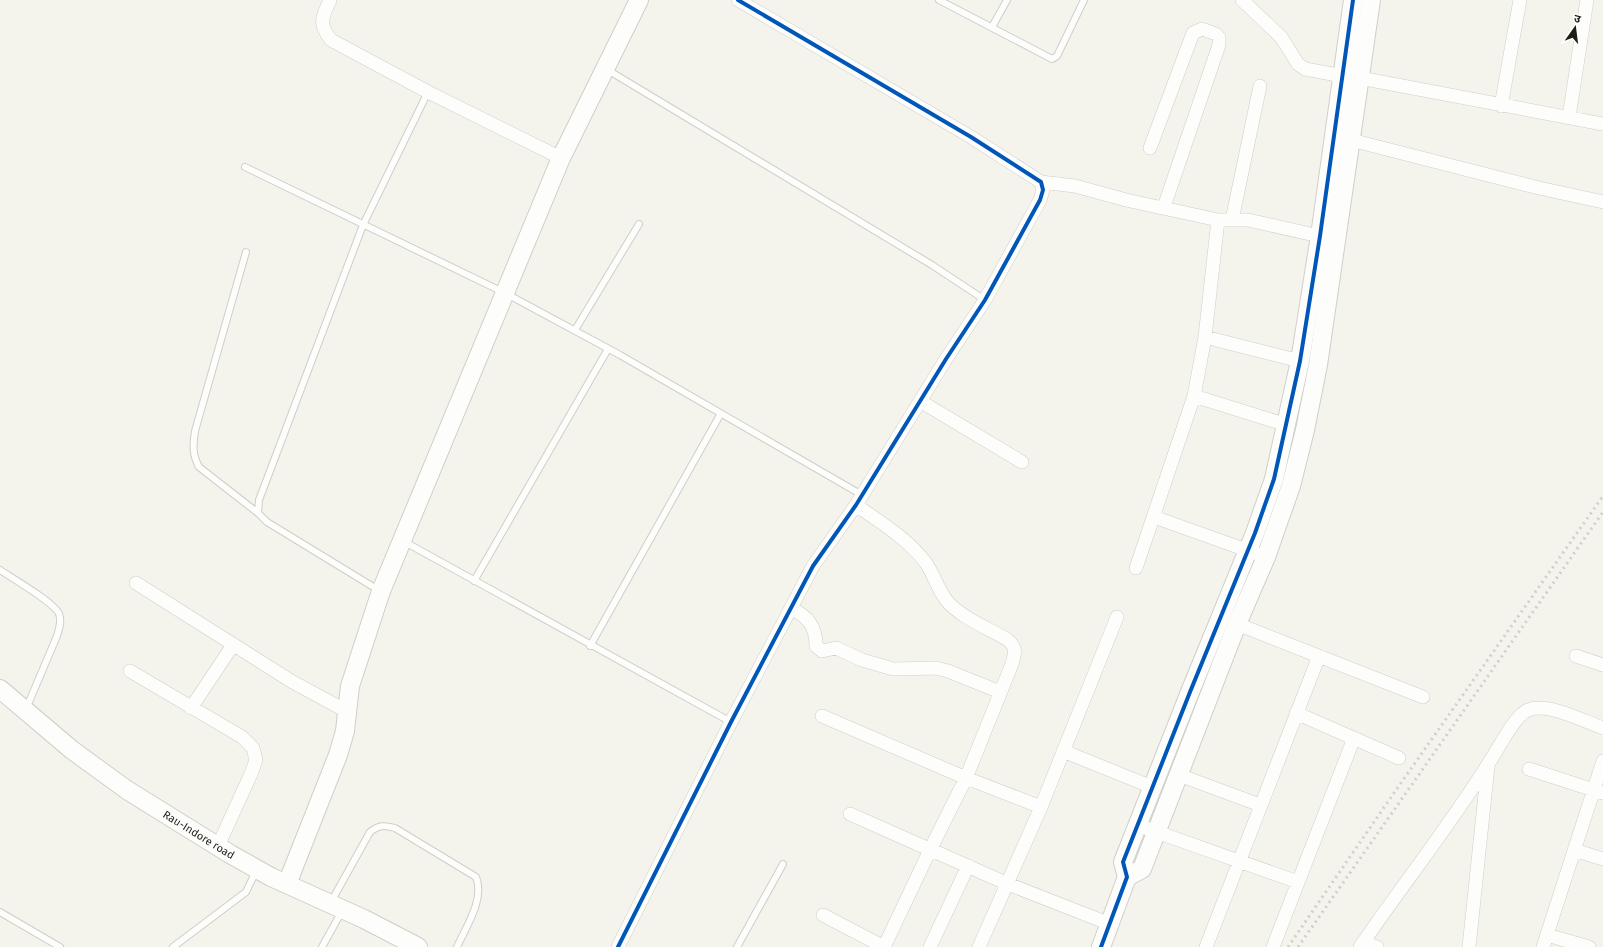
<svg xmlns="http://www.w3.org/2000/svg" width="1603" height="947" font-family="'Fira Sans','Noto Sans Devanagari',sans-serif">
	<rect width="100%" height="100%" fill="#f4f4ec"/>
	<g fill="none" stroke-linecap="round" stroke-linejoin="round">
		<defs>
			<path id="lane" d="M939,0L1052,59L1057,56L1084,0
				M992,27L1007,0
				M606,69L932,265L985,300
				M245,167L505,293L620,355L862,495
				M246,252L195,431C193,445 192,454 199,467L258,513
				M575,330L639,224
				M403,541L731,722
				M0,570C12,578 55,603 59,614C62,621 59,629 57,636L26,709
				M474,581L608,349
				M380,591L267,522L258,513L259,500L363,225L428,92
				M590,646L720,415
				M331,902L370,832C379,825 384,825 395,828L476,877C485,899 466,927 457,947
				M0,912L60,947
				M173,947L246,892L256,871
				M322,947L342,911
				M737,947L783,864"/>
			<path id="street" d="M330,0C322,18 318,23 331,40L428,92L561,158
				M1242,0L1281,37L1298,64L1305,69L1343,76
				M1360,78L1603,124
				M1501,106L1520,0
				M1569,117L1587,0
				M1351,140L1539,188L1603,202
				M1150,148L1193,33L1202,29L1216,34L1219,38V45L1164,207
				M1041,182L1075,186L1126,200L1218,220H1248L1328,238
				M1232,220L1260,86
				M1205,337L1300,361
				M1194,396L1287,425
				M920,401L1022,462
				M856,505C881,523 907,538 926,563C934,575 938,590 947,601C960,617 990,629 1008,640C1017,648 1015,653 1012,664L966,778L930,850L884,947
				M1154,517L1266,557
				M1136,568L1194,396L1205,337L1218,220
				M136,583L291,681L348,712
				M791,608C808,617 816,626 816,646L822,651L836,648L862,660L893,669L936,668L948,671L1000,692
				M1237,624L1423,697
				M1576,656L1603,665
				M130,671L242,737L253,748L256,760L251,774L218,846
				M191,708L233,645
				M1296,713L1399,758
				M822,716L966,778L1041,807
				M1063,751L1152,787
				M1529,769L1603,793
				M1179,775L1260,805
				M850,814L1008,884L1110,924
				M1137,825L1298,882
				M1574,850L1603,859
				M823,915L884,947
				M1547,935L1589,947
				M1363,942L1377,947
				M618,947L731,722L813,566L856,505L946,359L985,300L1040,200L1043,190L1041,182L971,137L738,0
				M930,947L968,866
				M979,947L1041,807L1117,617
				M1206,947L1319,656
				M1273,947L1354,738
				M1360,947C1403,884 1452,823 1492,758C1500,746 1515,715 1528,710C1548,702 1583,721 1603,728
				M1469,947L1488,766
				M1543,947L1603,761"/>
			<g id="secondary">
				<path id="s1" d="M0,689L72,750L127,790L230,854L271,877L364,919L418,947"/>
				<path d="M1127,877L1142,869L1237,624L1266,557L1291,486L1305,430L1318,365L1371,0"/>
				<path d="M287,884L338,755L345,731L350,686L381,591L561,158L639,0"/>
				<path d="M1101,947L1127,877L1123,862L1190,692L1255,533L1274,479L1300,361L1320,236L1353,0"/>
			</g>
		</defs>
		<use href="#lane" stroke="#cfcfc8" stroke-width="8"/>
		<use href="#street" stroke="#cfcfc8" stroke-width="14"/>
		<use href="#secondary" stroke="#cfcfc8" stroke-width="20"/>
		<use href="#lane" stroke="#fdfdfc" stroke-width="6"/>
		<use href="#street" stroke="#fdfdfc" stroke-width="13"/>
		<use href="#secondary" stroke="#fdfdfc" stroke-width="18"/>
		<path stroke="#cfcfcc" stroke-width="3" stroke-dasharray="2 4" stroke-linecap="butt" d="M1288,947L1396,790L1603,496
			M1298,947L1603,512"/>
		<defs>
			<path id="cycleway" d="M618,947L731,722L813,566L856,505L946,359L985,300L1040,200L1043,190L1041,182L971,137L738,0
				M1101,947L1127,877L1123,862L1190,692L1255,533L1274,479L1300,361L1320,236L1353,0"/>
		</defs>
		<use href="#cycleway" stroke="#fff" stroke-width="6"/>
		<use href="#cycleway" stroke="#0057b8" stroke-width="4"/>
	</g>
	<g text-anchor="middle" stroke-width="3" stroke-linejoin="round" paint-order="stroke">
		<g font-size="11" fill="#1e1e18" stroke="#fff">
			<text dy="4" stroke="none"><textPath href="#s1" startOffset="247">Rau-Indore road</textPath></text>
		</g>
	</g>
	<g transform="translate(1575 28) rotate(14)" stroke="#ffffff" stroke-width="3" paint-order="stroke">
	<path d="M0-3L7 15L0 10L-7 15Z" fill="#1e1e18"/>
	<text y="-6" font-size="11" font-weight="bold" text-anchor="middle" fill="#1e1e18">उ</text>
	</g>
</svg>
